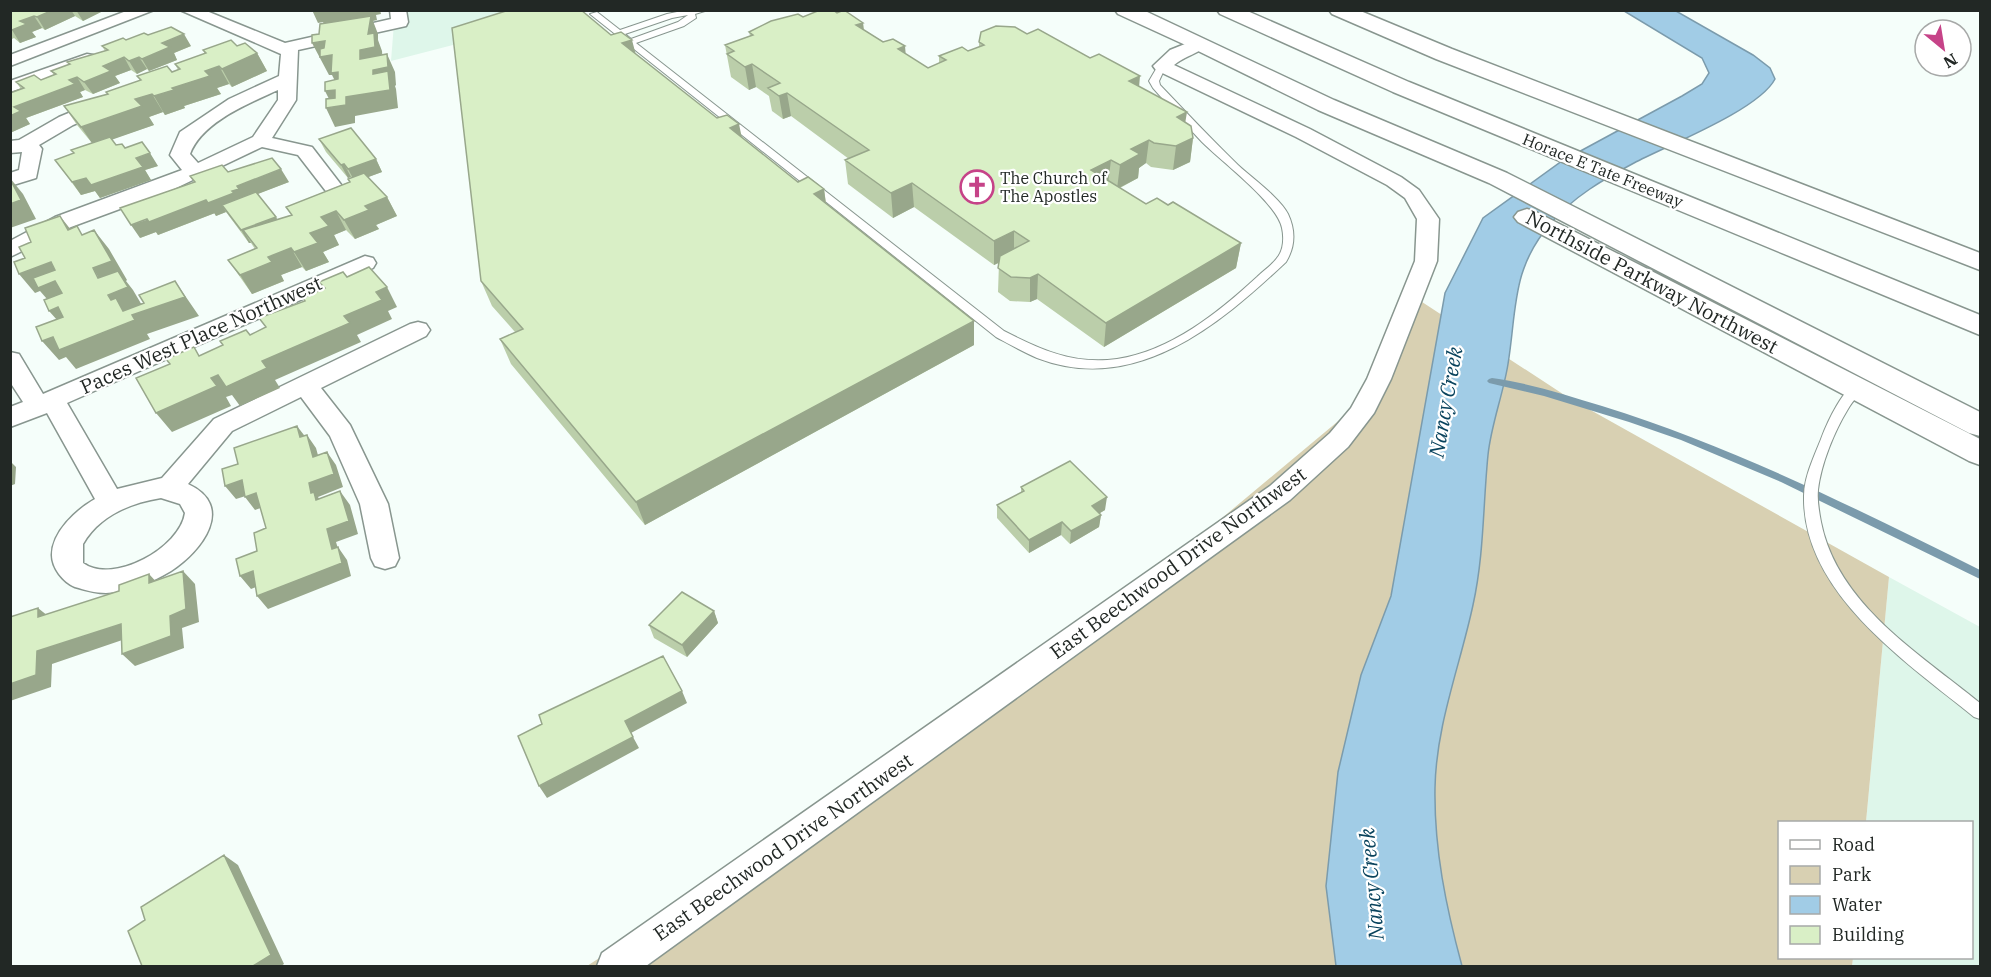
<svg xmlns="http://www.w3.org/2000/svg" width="1991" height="977" font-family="'IBM Plex Serif',serif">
	<rect width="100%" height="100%" fill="#f5fefa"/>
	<path fill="#def6ea" d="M395,11H585L391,61Z
		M1889,577L1980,627V966H1852L1853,958H1972V822H1866Z"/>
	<path fill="#d8d0b2" d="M1419,300L1569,398L1889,577L1866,822H1780V958H1853L1852,966H587L905,759L1222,518L1367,397Z"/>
	<path fill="#a1cce6" stroke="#7b9bac" stroke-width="1.5" d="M1624,11H1676L1753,55L1770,68L1775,79C1759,110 1668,145 1634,163C1604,179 1573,197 1551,223C1511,269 1517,309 1508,364C1503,395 1491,425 1488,455C1483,505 1484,556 1473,605C1460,666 1436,725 1435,788C1434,849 1446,907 1462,966H1336L1326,886L1338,772L1361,675L1391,596L1445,293L1483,218L1562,161L1682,96L1702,84L1709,73L1702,58Z"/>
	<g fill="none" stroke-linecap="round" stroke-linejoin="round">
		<path fill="#7b9bac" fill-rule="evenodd" d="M1492,378C1529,383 1566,395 1602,406C1734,447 1857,509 1980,570V579L1781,482L1681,440L1629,422L1544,396L1489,383L1487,381L1489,379Z"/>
		<defs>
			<path id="service" d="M687,10H708L695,14L696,18L684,26L636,43L1004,331C1041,350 1074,365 1117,359C1171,351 1219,312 1257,277C1263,271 1272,265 1277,258C1284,250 1284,237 1282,228C1277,203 1222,162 1202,142C1185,124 1169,106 1153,88L1149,81L1159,64L1166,66L1159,81L1160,85C1186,112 1211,139 1238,165C1252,178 1280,198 1288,214C1296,231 1295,247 1286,262C1219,325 1135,396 1037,358C1023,352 1009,344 996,337L590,14L597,12L620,30L667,14ZM688,15L678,22L631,39L625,34L672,18Z
				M1861,380L1867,384C1861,393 1853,400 1848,409C1834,432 1821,464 1818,490C1817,501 1819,511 1821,522C1837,604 1920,654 1980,703V719L1974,717C1908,663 1802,593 1804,496C1804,477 1814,457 1821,439C1827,423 1844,385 1861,380Z"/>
			<path id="minor" d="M129,10H154L10,66V55Z
				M180,10H204L285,43L391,19L390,10H406L408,22L406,26L298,50L296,100L272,138L312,147L349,195L346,199H332L298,155L262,147L174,189L71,227L10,257V241L55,217L182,170L170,155L180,132L229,99L279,76L281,54ZM278,90V100L253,137L198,163L190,154C202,122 248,104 278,90Z
				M1200,38L1209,43C1201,53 1184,56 1174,65L1310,129L1401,177L1419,190L1439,219L1437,261L1391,379L1374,413L1348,447L1290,500L646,966H597L602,953L1270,486L1330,433L1351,408L1367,379L1415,261L1417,219L1405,198L1387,185L1296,137L1156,70L1153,66L1170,50Z
				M87,54L93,55L96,59L93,63L10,92V81Z
				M105,98L114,104L112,108L73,125L39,145L42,149L36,178L10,186V173L19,170L22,152L10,153V141L19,140L59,117Z
				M365,256L373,258L376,263L373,268L67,403L117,489L162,478L214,419L410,324L418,322L426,324L430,330L426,336L321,388L350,425L388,504L399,558L395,566L385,569L375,566L371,558L360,504L330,436L301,397L232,431L188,484C236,506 202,551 171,571C153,582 128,592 106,593C95,593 85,590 75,587C63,582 52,568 52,555C52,532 76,510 95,499L47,413L10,427V407L23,402L10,382V352L19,354L43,394ZM161,498L180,504L185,513C180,548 113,585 83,563V544C99,516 130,503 161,498Z"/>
			<path id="primary" d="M1115,10H1143L1334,100L1507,173L1980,412V436L1969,433L1489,183L1318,110L1192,48L1118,14Z
				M1527,209L1536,212L1980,439V465L1969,461L1518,222L1514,217L1518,212Z"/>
			<path id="motorway" d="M1217,10H1245L1409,82L1980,315V335L1393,92L1220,14Z
				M1329,10H1358L1452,49L1980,253V270L1436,59L1332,14Z"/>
		</defs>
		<use href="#service" stroke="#88968f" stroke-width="2"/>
		<use href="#minor" stroke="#88968f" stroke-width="3"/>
		<use href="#primary" stroke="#88968f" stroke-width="3"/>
		<use href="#motorway" stroke="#88968f" stroke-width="3"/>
		<use href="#service" fill="#fff" fill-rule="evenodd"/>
		<use href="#minor" fill="#fff" fill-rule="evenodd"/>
		<use href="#primary" fill="#fff" fill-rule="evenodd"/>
		<use href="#motorway" fill="#fff" fill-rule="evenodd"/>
	</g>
	<path fill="#bbceaa" d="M10,10H105L83,21L75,16L45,30L42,28L32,32L36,37L20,43L14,38L10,40Z
		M803,17L863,23L864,30L928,68L939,63V56L968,51L979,47V42L1027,34L1139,87L1185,123L1193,138L1190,162L1173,170L1151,167L1146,163L1139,168L1138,178L1120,188L1146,204L1168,205L1241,243L1236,268L1104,347L1037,299L1030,302L1010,301L998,292L999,263L994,265L914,207L893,218L848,184L845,160L849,159L791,116L783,119L772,111L769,96L756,87L749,90L731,77L725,45L750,36L749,32Z
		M148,35L191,46L174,53L177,60L149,71L147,69L137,74L131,70L115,76L120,83L93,94L85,90L80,92L83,97L26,118L30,124L10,133L21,89L16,82L41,80L54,75L51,71L69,65L67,62L105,51L102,46Z
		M237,46L257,53L267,71L232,87L229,84L217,88L221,94L184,106L185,108L165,115L163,112L149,117L154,125L112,139L116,145L125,148L158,166L145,170L151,180L100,198L95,191L81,195L55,160L74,153L92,143L77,125L64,106L108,95L140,80L137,76L172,72L178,70L175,64L205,54L203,50Z
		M635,54L798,182L824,189L826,203L974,345L645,525L511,364L500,339L515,332L492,306L481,281Z
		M319,139L376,159L382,172L368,177L387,197L397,216L376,225L379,229L355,239L346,230L334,235L339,245L323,252L329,262L306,271L302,267L281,275L284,281L252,294L228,260L255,249L251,243H249L226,212L216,216L215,213L158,235L156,232L140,238L194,182L190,176L228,172L289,182L257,194L277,220L291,215L286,207L349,182L348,179L351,178V177L348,178L326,152Z
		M1021,487L1105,510L1100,513L1101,515L1099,527L1070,544L1061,535L1029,553L997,518V505L1021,493Z
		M714,611L718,623L687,657L654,638L649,625Z"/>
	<path fill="#98a78b" d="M53,10H71L75,16L45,30L37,17Z
		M76,10H105L83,21Z
		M312,10H380L381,14L376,15L377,20L373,21L378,34V40L382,51L383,65L368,68L327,30L323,22L318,23Z
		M34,16L42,28L32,32L36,37L20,43L12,30L20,21Z
		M863,23L865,45L856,25Z
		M184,34L191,46L174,53L177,60L149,71L142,59L162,43Z
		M632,40L638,63L622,43Z
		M325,41L332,55L339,73L340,91L332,75H329L312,43Z
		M905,46L907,69L898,49Z
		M257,53L267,71L232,87L222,69Z
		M387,54L395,72L396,85L395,86L396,89L398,108L355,116V123L335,127L326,108L333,107L325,91L335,90L346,97L373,74V70Z
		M124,57L131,70L115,76L120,83L93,94L84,82L103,66Z
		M139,57L147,69L137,74L129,61Z
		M752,64L756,87L749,90L745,67Z
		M219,66L229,84L217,88L221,94L184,106L185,108L165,115L154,96L205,71Z
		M1140,76L1138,99L1129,81Z
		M77,77L85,90L80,92L83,97L26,118L30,124L10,133V116L14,107Z
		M787,93L791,116L783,119L779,96Z
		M152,94L163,112L149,117L154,125L94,146L81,127L135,99Z
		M1187,112L1183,136L1177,117Z
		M739,124L744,148L730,128Z
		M1193,138L1190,162L1173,170L1176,146Z
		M1149,140L1146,163L1139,168L1138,178L1117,189L1120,165L1131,149Z
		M150,153L158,166L145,170L151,180L100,198L95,191L81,195L72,182Z
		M376,159L382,172L355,182L348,169Z
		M1111,160L1108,184L1091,170Z
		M344,164L351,177L348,178L341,165Z
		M281,169L289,182L245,199L240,204L232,191L237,186Z
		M10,178L23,194L36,219L10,228Z
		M912,183L914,207L893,218L891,193Z
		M824,189L827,213L814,194Z
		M234,193L242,207L222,205L226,212L216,216L208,203Z
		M387,197L397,216L376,225L379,229L355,239L344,220L365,206Z
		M206,200L215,213L158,235L156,232L140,238L131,225Z
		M336,211L346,230L334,235L339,245L323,252L329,262L306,271L294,252L310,233L321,217Z
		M60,216L75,235L68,230Z
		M276,217L283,230H243L251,243H249L241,230Z
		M94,230L109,249L127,280L126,281L133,290L143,307L132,315L175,281L199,316L147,334L150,339L76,369L66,357L59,360L42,341L111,300L93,268Z
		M1014,231V255L994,265V241Z
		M1241,243L1236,268L1104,347L1106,323Z
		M291,248L302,267L281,275L284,281L252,294L240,275L268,257Z
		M51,262L71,301L54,307L40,291L35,293L19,274Z
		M1038,274L1037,299L1030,302V278Z
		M387,287L397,307L388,311L392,319L357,335L361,342L275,380L280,388L240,406L232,395L226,397L231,406L172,432L156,413L211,378L218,375L262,361L344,316L376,292Z
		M58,307L74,327L66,330L49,311Z
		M974,321V345L645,525L636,502Z
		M297,426L307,439L300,437Z
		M307,435L316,448L322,470L313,457Z
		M327,452L336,465L343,487L318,497L323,505L325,513L311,493L309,483Z
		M10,461L16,467L15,484L10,486Z
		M242,480L252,494L236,499L225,486Z
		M340,491L350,505L358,534L336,542L342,562L332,549L327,529Z
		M256,493L266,506L255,510L245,497Z
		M1107,497L1105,510L1090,519L1092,506Z
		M1101,515L1099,527L1070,544L1071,531Z
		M1062,522L1061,535L1029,553V540Z
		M338,547L347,560L351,576L268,609L257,596Z
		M183,571L195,584L199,622L182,628L184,648L135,666L122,654L170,616Z
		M253,571L263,584L251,589L240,576Z
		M149,574L161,587L149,583Z
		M38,608L53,620L38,617Z
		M714,611L718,623L687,657L682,645Z
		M121,624L134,636L52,664L51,687L10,701V684L37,651Z
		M682,691L687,703L631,733L625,721Z
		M633,737L639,748L547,798L539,786Z
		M224,855L238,865L284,964L281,966H253Z"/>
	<path fill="#d9efc6" stroke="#98a78b" stroke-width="1.5" d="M10,10H53L37,17L34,16L20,21L27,24L12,30L10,29Z
		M509,10H581L611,35L621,32L632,40L622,43L717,118L727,115L739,124L730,128L798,182L808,177L824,189L814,194L974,321L636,502L500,339L523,329L481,281L452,28Z
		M820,10H833L837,13L844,10L863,23L856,25L883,42L893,39L905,46L898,49L928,68L946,60L939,56L962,47L968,51L984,45L979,42L981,32L996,26L1015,27L1027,34L1038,29L1090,58L1099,54L1140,76L1129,81L1187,112L1177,117L1191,126L1193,138L1176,146L1154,143L1149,140L1131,149L1140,154L1120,165L1111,160L1091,170L1146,204L1157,198L1168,205L1173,202L1241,243L1106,323L1038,274L1030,278L1011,277L998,268L1000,256L1029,241L1014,231L994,241L912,183L891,193L845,160L869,150L787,93L779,96L768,88L780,83L752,64L745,67L727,54L734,51L725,45L753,35L749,32L771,21L798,14L803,17Z
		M371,16L368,34L374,33L375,47L360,50V59L387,54L388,67L373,70V74L388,71L390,90L346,97V105L326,108V99L335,98V90L325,91V82L338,79V72L331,73L332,55L320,57V49L324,48L325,41L312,43V35L319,34L320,24Z
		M171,27L184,34L162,43L170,47L142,59L139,57L129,61L124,57L103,66L111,71L84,82L77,77L69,80L75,84L14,107L21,111L10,116V93L24,88L16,82L34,75L41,80L56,74L51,71L70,64L67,62L108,50L102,46L123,38L126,40L144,33L148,35Z
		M231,40L237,46L245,43L257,53L222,69L219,66L205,71L210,76L172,88L174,90L154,96L152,94L135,99L142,106L81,127L64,106L108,94L106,92L141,80L137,76L167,66L172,72L180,69L175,64L206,53L203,50Z
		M351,128L376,159L348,169L344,164L341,165L319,139Z
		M110,137L116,145L122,144L125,148L142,142L150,153L136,158L143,167L91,185L86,178L72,182L55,160L74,153L71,150Z
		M272,158L281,169L237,186L239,189L232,191L234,193L208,203L206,200L149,222L147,219L131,225L120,208L195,182L190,176L222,165L228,172Z
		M364,173L387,197L365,206L369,210L344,220L336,211L321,217L329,226L310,233L318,243L294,252L291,248L268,257L272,262L240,275L228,260L257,248L243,230L292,215L286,207L350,182L348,179Z
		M10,179L21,200L10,204Z
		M256,192L276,217L241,230L222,205Z
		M60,216L68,230L77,226L82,235L94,230L112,261L93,268L98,278L118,271L128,287L108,295L111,300L116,298L123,311L144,303L139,295L175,281L185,297L132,315L135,320L59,350L53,337L42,341L36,327L63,317L58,307L49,311L44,300L62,293L55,281L38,288L33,278L55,270L51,262L19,274L14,262L25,258L19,247L31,242L25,228Z
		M369,267L387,287L376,292L382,300L344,316L350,323L262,361L267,368L226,387L218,375L211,378L217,386L156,413L136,378L170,364L166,359L194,347L199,356L223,345L220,341L246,330L250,335L266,327L259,318L305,301L303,298L325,288L319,282L343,272L347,277Z
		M297,426L300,437L307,435L313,457L327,452L334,474L309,483L311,493L314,492L316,500L340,491L349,521L327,529L332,549L338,547L342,563L257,596L253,571L240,576L236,559L257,551L254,533L266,528L256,493L245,497L242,480L225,486L222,469L238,464L234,448Z
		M1070,461L1107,497L1092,506L1101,515L1071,531L1062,522L1029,540L997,505L1024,491L1021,487Z
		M183,571L186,609L170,616L171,636L122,654L121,624L37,651L36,675L10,684V617L38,608V617L119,591V585L149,574V583Z
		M682,592L714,611L682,645L649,625Z
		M663,656L682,691L625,721L633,737L539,786L518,736L542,724L539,715Z
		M224,855L271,955L253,966H142L128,931L145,920L141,907Z"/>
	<defs>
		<symbol id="church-ring" viewBox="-11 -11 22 22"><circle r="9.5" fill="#fff" stroke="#c64388" stroke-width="1.5"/><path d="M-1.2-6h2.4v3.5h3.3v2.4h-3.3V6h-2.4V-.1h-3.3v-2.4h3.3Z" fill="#c64388"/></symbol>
	</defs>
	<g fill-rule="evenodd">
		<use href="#church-ring" x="958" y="168" width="38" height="38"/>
	</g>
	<g text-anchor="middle" stroke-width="4.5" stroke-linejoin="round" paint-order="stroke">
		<g font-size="16" fill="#222825" stroke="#fff">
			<text transform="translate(1603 170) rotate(22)" y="6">Horace E Tate Freeway</text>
		</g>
		<g font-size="16" fill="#222825" stroke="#fff" text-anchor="start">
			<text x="1000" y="184">The Church of<tspan x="1000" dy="18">The Apostles</tspan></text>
		</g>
		<g font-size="20" fill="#222825" stroke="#fff">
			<text transform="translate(1652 282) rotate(28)" y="7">Northside Parkway Northwest</text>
			<text transform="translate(201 335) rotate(-24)" y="7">Paces West Place Northwest</text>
			<text transform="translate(1178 563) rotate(-36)" y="7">East Beechwood Drive Northwest</text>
			<text transform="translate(783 847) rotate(-35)" y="7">East Beechwood Drive Northwest</text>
		</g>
		<g font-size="21" font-style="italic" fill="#09435d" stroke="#fff">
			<text transform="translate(1446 402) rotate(-80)" y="7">Nancy Creek</text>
			<text transform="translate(1372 884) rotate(-95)" y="7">Nancy Creek</text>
		</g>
	</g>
	<rect width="1991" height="977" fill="none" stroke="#222825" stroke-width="24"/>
	<rect x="1778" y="821" width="195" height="138" fill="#ffffff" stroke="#a7a9a8" stroke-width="1.5"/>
	<rect x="1790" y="840" width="30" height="9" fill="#ffffff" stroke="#a7a9a8" stroke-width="1.5"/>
	<text x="1832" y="851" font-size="18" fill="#222825">Road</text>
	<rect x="1790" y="866" width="30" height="18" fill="#d8d0b2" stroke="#a7a9a8" stroke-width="1.5"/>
	<text x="1832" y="881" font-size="18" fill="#222825">Park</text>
	<rect x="1790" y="896" width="30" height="18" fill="#a1cce6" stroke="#a7a9a8" stroke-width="1.5"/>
	<text x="1832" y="911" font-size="18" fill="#222825">Water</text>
	<rect x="1790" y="926" width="30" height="18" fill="#d9efc6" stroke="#a7a9a8" stroke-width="1.5"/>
	<text x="1832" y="941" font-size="18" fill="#222825">Building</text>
	<g transform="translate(1943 48) rotate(150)"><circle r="28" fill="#ffffff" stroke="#a7a9a8" stroke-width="1.5"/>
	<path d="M0-4.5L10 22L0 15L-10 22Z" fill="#c64388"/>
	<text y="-9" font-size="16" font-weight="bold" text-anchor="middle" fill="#222825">N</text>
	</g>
</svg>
